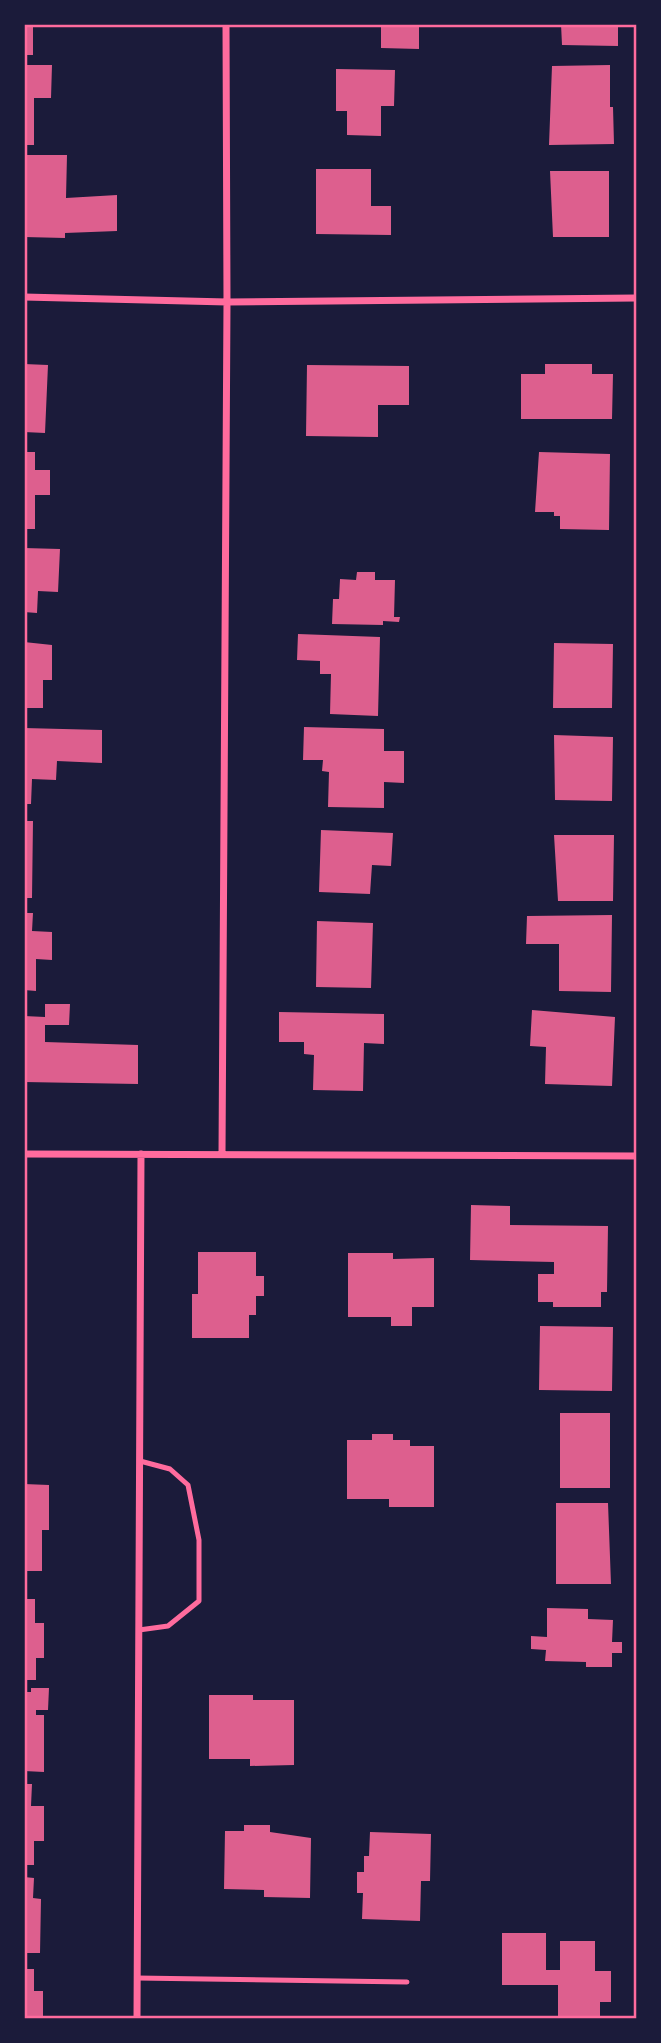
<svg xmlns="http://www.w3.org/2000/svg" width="661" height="2043" font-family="Arial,sans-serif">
	<rect width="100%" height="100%" fill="#1b1b3a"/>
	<path fill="#dd5f8e" d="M24,24H33V55H24Z
		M381,24H419V49L381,48Z
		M561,24H618V46L562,45Z
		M24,65H52L51,98H34V145H24Z
		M610,65V107H613L614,144L549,145L552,66Z
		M336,69L395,70L394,106H381V136L347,135V111H336Z
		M24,155H67L66,198L117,195V231L65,233V238L24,237Z
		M316,169H371V206H391V235L316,234Z
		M550,171H609V237H553Z
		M24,364L48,365L45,433L24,432Z
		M545,364H592V374H613L612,419H521V374H545Z
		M307,365L409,366V405H378V437L306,436Z
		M24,452H35V470H50V495H35V529H24Z
		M539,452L610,454L609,530L560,529V516H554V512H535Z
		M24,548L60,549L58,592L38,591L37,613L24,612Z
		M357,572H375V580H395L394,617H400L399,622L383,621V625L332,624L333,599H339L340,579L356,580Z
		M298,634L380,637L378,716L330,714L331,674H320V661L297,660Z
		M24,642L52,645V680H43V708H24Z
		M554,643L613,644L612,708H553Z
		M304,727L384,729V751H404V783L384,782V808L328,807L329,772L322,771L323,760H303Z
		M24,728L102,730V763L57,761L56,780L32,779L31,804H24Z
		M554,735L613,737L612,801L555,800Z
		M24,821H33L32,898H24Z
		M321,830L393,833L391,866L372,865L370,894L319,892Z
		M554,835H614L613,901H558Z
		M24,913H33L32,931L52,932V960L36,959V991L24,990Z
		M612,915L611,992L559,991V944H526L527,916Z
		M317,921L373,923L371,988L316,987Z
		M45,1004H70L69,1025H45V1042L138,1045V1084L24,1082V1016L45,1017Z
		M532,1010L615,1017L612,1086L545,1084L546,1047L530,1046Z
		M279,1012L384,1014V1044L364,1043L363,1091L313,1090L314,1055L304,1054V1042H279Z
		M471,1205L510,1206V1225L608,1226L607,1292H601V1307H553V1302H538V1274H554V1262L470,1260Z
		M198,1252H256V1276H264V1296H256V1315H249V1338H192V1294H198Z
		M348,1253H393V1259L434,1258V1307H412V1326H391V1317H348Z
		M540,1326L613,1327L612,1391L539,1390Z
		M560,1413H610V1488H560Z
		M372,1434H393V1440H410V1446H434V1507H389V1499H347V1440H372Z
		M24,1484L49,1485V1530H42V1571H24Z
		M556,1503H608L611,1584H556Z
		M24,1599H35V1623H44V1658H36V1680H24Z
		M547,1608L588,1609V1619L613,1620L612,1642H622V1653H612V1667H586V1662L545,1661L546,1650L531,1649V1636L547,1637Z
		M31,1688H49L48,1710H36V1715H44V1772L24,1771V1692H31Z
		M209,1695H253V1700H294V1765L250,1766V1759H209Z
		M24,1784H32L31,1806H44V1841H34V1865H24Z
		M244,1825H270V1832L311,1838L310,1898L264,1897V1890L224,1889L225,1831H244Z
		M370,1832L431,1834L430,1881H421L420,1921L362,1919L363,1893H357V1872H364V1856H369Z
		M24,1877L34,1878L33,1898L41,1899L40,1953H24Z
		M502,1933H546V1970H560V1941H595V1971H611V2002H600V2018H558V1985H502Z
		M24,1969H34V1991H43V2018H24Z"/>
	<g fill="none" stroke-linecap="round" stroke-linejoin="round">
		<path stroke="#ff6b9d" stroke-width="5" d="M139,1630L168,1626L199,1601V1540L188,1485L170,1469L140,1461
			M137,1978L407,1982"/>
		<path stroke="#ff6b9d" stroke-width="7" d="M24,297L227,302L636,298
			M24,1154L636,1156
			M222,1154L227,302L226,24
			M137,2018L141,1154"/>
	</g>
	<rect width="661" height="2043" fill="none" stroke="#1b1b3a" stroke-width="52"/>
	<rect x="26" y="26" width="609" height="1991" fill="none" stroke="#ff6b9d" stroke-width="2.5"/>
</svg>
